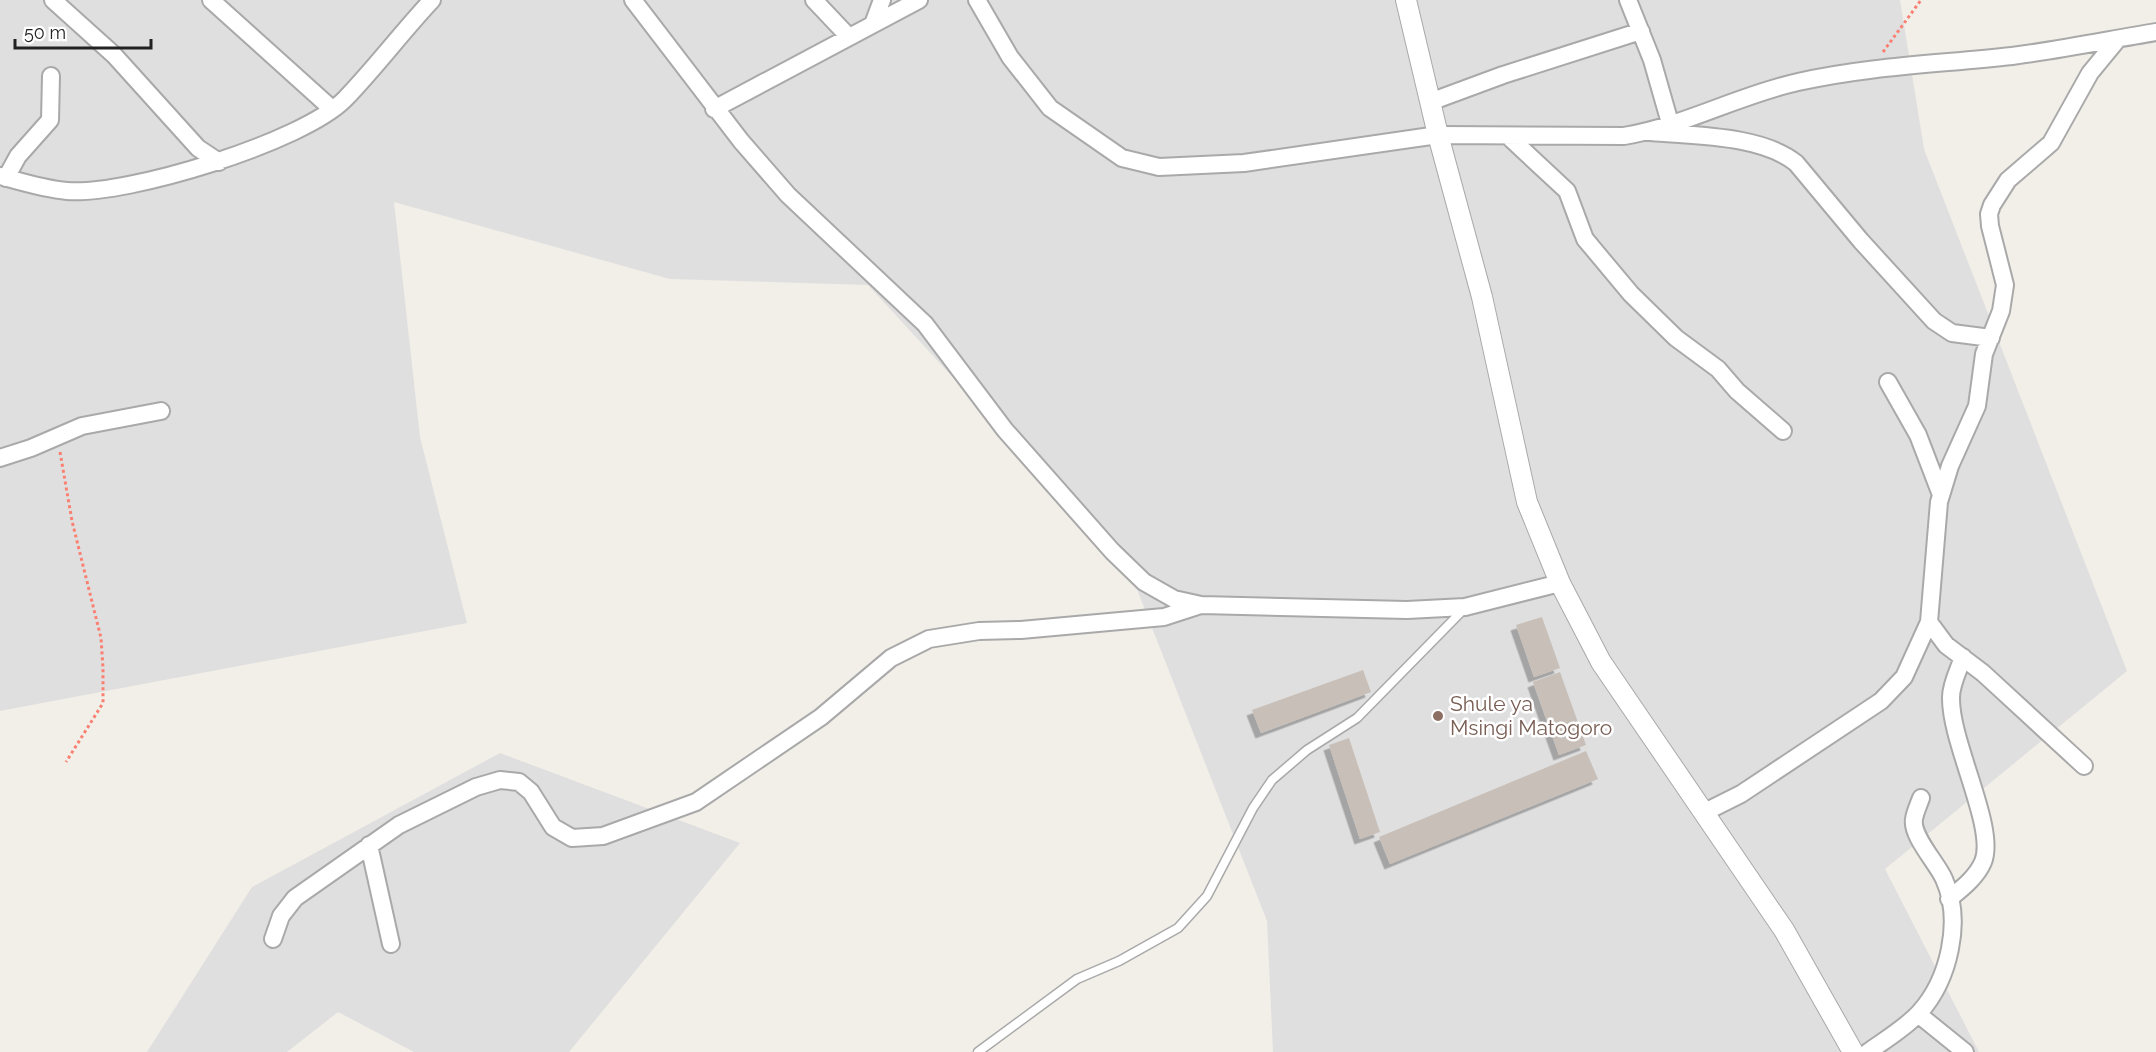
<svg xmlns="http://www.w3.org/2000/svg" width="2156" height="1052" font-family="Raleway,sans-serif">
	<defs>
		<filter id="shadow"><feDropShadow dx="-5.5" dy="5.5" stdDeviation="0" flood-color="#0004"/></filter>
	</defs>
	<rect width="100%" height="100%" fill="#f2efe9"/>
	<path fill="#e0dfdf" d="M0,0H1900L1924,149L2127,671L1885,869L1979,1052H1273L1267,921L1129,569L868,285L670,279L394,202L420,437L467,623L0,711Z
		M500,753L740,843L569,1052H414L338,1012L287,1052H147L252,887Z"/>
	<path fill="#c7bfb8" filter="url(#shadow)" d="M1542,617L1560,668L1534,677L1516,625Z
		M1363,670L1371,692L1261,733L1252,710Z
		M1560,672L1586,745L1559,755L1533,682Z
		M1349,738L1380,832L1360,839L1329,745Z
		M1586,751L1598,779L1390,864L1379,837Z"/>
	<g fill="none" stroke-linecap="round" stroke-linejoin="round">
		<defs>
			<path id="service" d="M978,1052L1077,979L1119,961L1178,928L1207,896L1253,808L1272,780L1307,750L1357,718L1464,609"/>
			<path id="minor" d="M53,0L114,55L198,148L219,162
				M211,0L332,109
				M633,0L741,141L788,195L925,324L1005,430L1112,551L1144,582L1174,599L1201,605L1407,610L1465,607L1560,583
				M814,0L849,37
				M977,0L1010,57L1050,108L1122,158L1159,167L1244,163L1438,135L1624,136C1684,126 1739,95 1798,82C1869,66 1940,64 2012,56C2060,50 2108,40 2156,32
				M1628,0L1652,60L1670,123
				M873,24L882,0
				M1430,102L1503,75L1641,31
				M714,109L919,0
				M1651,132C1695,136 1761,135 1796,163L1861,241L1934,321L1952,333L1991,338
				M1509,137L1567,191L1585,239L1631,294L1676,338L1718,369L1737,391L1783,431
				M0,176C22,182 44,189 67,191C126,196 303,142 345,99C375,68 402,32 432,0
				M6,178L18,156L50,120L51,76
				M1888,382L1918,435L1941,495
				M0,458L31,448L82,426L161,411
				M1929,622L1946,645L1983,673L2084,766
				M1705,812L1741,794L1881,701L1904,677L1929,622L1939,502L1950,466L1977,406L1984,354L2001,311L2005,285L1990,226L1989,214L1992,205L2008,180L2051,143L2090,73L2118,39
				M369,845L391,944
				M1949,899C1961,889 1976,878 1983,862C1997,828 1950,743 1951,697C1951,684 1959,669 1963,657
				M273,939L281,916L295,898L399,825L476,787L500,780L519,782L531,792L553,827L572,838L603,836L696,802L821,717L891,658L929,639L979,631L1021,630L1164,617L1201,605
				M1918,1014L1965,1052
				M1868,1052C1885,1040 1905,1028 1919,1013C1949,980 1963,921 1944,879C1937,863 1911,836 1914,819C1915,812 1919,804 1921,798"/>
			<path id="tertiary" d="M1406,0L1438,135L1482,297L1527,502L1560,583L1601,662L1784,930L1853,1052"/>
		</defs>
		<use href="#service" stroke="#a9a9a9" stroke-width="11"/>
		<use href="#minor" stroke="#a9a9a9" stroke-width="20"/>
		<use href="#tertiary" stroke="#a9a9a9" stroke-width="22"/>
		<path stroke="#fa8072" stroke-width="3" stroke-dasharray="3 3" stroke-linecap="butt" d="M1883,52L1921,0
			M60,452L72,521L101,638L103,668V703L66,762"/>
		<use href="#service" stroke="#fff" stroke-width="8"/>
		<use href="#minor" stroke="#fff" stroke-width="16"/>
		<use href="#tertiary" stroke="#fff" stroke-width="20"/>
	</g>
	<circle fill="#8d6e63" stroke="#fff" stroke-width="2" cx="1438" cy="716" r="6"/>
	<g text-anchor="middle" stroke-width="5" stroke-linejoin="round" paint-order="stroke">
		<g font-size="21" fill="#785e54" stroke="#fff" text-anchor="start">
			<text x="1450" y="711">Shule ya<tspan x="1450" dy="24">Msingi Matogoro</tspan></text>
		</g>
	</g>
	<path d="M15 39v9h136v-9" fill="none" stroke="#222222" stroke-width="3"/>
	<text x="24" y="39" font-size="18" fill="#222222" stroke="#ffffff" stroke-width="4.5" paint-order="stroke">50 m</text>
</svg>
